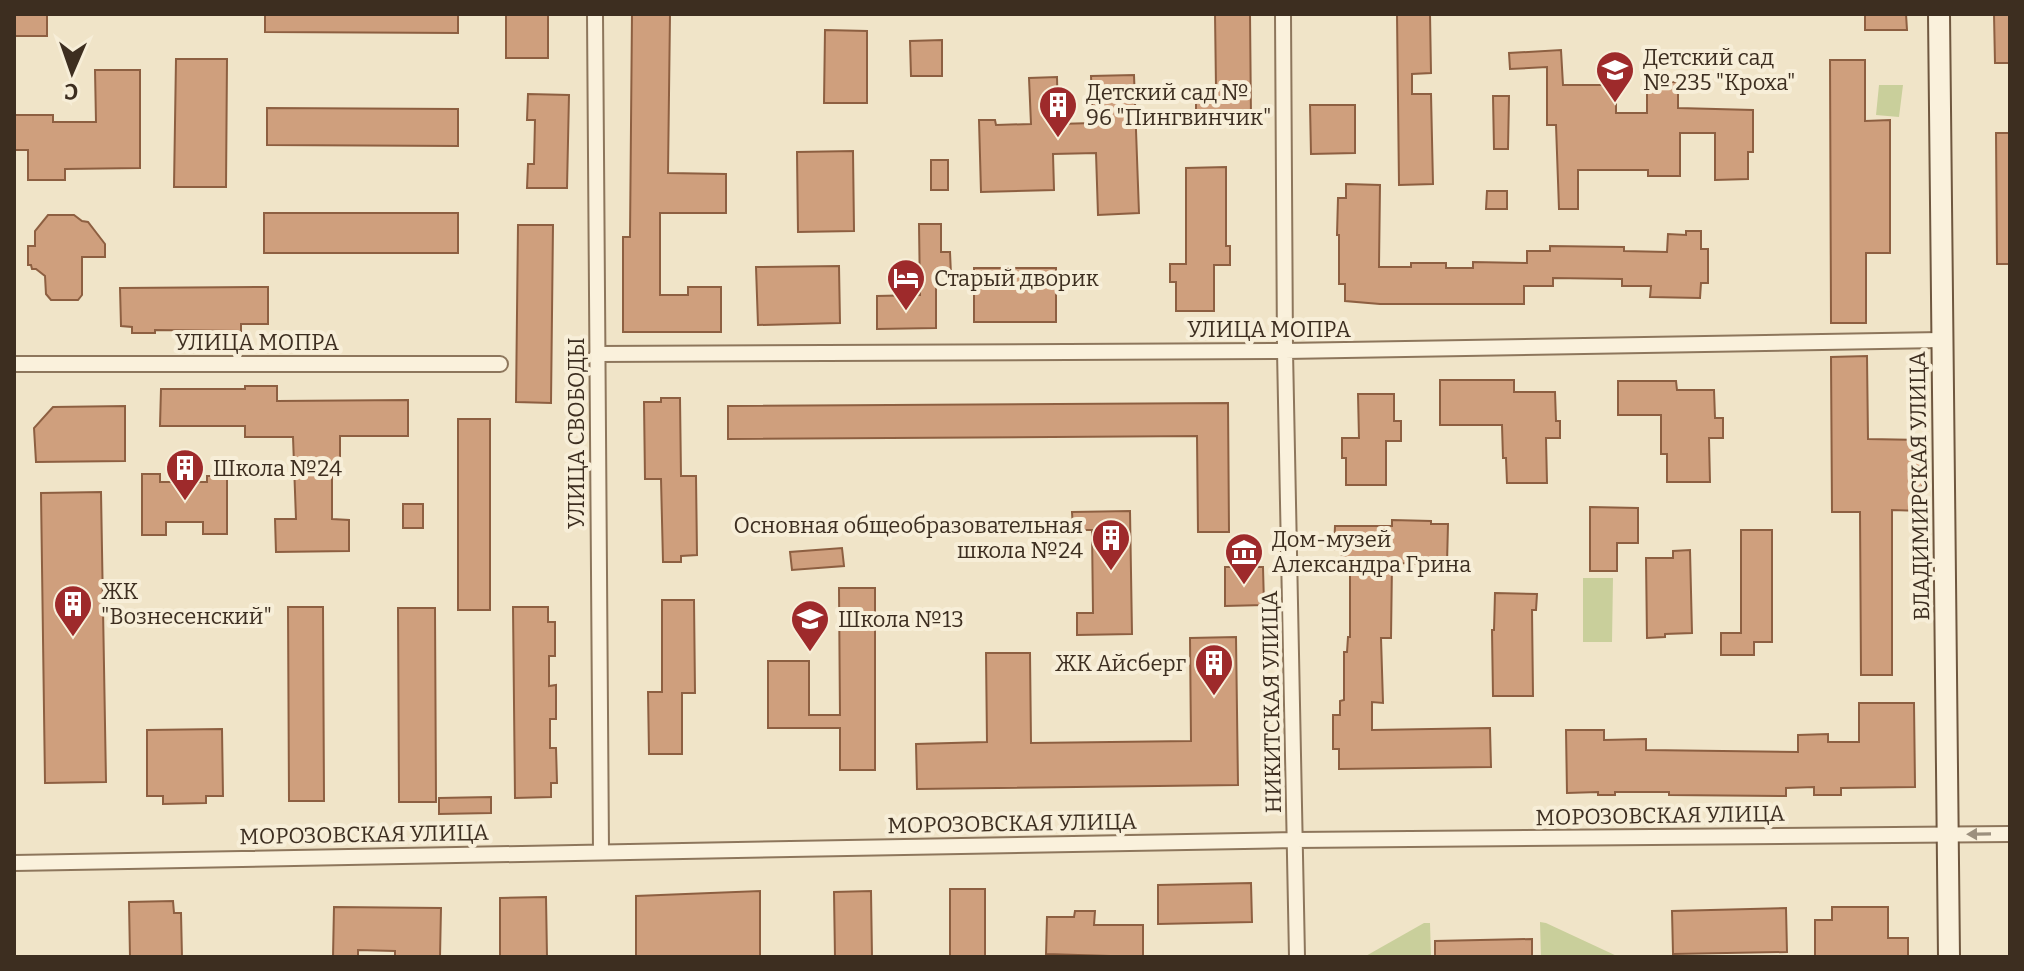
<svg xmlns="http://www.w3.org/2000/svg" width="2024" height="971" font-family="Bitter,serif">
	<rect width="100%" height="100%" fill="#f0e4c8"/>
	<path fill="#c9cf9b" d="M1879,85H1903L1899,117L1876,115Z
		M1583,578H1613L1612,642H1583Z
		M1540,922L1546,923L1619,957H1541Z
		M1424,923H1430L1431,957H1364Z"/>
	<path fill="#cf9f7d" stroke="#8d5f41" stroke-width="2" d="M14,14H47V36H14Z
		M265,14H458V33L265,32Z
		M506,14H548V58H506Z
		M632,14H670L668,173L726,174V213H660V295H688V287H721V332H623V237H630Z
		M1215,14H1250L1251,119L1196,120V88H1216Z
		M1397,14H1430L1431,73L1412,74V94H1431L1433,184L1399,185Z
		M1865,14H1906L1907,30H1865Z
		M1994,14H2010V63H1995Z
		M825,30L867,31V103H824Z
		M942,40V76H911L910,41Z
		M1561,50L1563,85H1616V113H1647V82H1678V108L1753,110V152H1748V179L1715,180V133H1680V176H1648V170H1578V209H1559L1556,125H1547V67L1510,69L1509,53Z
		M176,59H227L226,187H174Z
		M1830,60H1865V121L1890,120V253H1866V323H1831Z
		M95,70H140V168L65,169V180H28V150H15V115H53V122H96Z
		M1134,75L1139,213L1098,215L1096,153L1053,154L1054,190L981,192L979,120H995L996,125L1031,124L1029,78L1057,77L1058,124L1093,123L1091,76Z
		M528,94L569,95L567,188H527L528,164H534L535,120H527Z
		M1493,96H1509L1508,149H1494Z
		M1310,105H1355V153L1311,154Z
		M267,108L458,109V146L267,145Z
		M1996,133H2010V264H1997Z
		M853,151L854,231L798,232L797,152Z
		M931,160H948V190H931Z
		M1226,167V246H1230V265H1214V311H1176V282H1170V264H1186V168Z
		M1346,184L1380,185L1379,267H1411V263H1446V268H1473V262L1527,263V251H1550V246L1624,247V251L1667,252L1668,234L1686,235V231H1701V249H1708V283H1701L1700,298L1650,297L1651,286H1622V279L1553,278V286H1524V304H1380L1345,301V284H1339V235H1337L1338,198H1346Z
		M1487,191H1507V209H1486Z
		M264,213H458V253H264Z
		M48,215H74L82,221L88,222L105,244V257H82V295L78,300H51L46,294L45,276L36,269H32L31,265H28V246H35V231Z
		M919,224H941V252H950L951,275H936V328L877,329V296L920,295Z
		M518,225H553L551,403L516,402Z
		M839,266L840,323L758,325L756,267Z
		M974,268H1056V322H974Z
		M268,287V324H241V331L155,330V333H132V327L121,326L120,288Z
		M1867,356L1868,439L1922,440V511L1892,510V675H1861L1860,512H1832L1831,357Z
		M1440,380H1514V392H1555L1556,421H1560V438H1546L1547,483H1507L1506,458H1503L1502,425H1440Z
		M1618,381H1676L1677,390H1714L1715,418H1723V438H1709L1710,482H1667V454H1661V415H1618Z
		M245,386H277V401L408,400V436H340V465H332V519L349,520V551L276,552L275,519H296L293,437H245V426H160L161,389H245Z
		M1358,394H1394V421H1401V441H1386V485H1346V458H1342V438H1359Z
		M661,398H680L681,476H696L697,555L681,556V562H663L661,479H645L644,402H661Z
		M1228,403L1229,532H1198L1197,436L728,439V406Z
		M125,406V461L36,462L34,428L53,407Z
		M458,419H490V610H458Z
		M142,474H160V482H207V476H227V534H203V522H166V535H142Z
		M101,492L106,782L45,783L41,493Z
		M403,504H423V528H403Z
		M1590,507L1638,508V543H1617V571H1590Z
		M1130,511L1132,634L1077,635V613H1093L1092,530H1073L1072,512Z
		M1392,520L1431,521V524H1448L1447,564L1392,563L1391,638H1381L1383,703L1372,702V730L1490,728L1491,767L1339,769V749H1333V715H1340V701L1344,700V652H1347L1348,637H1350V570L1341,569L1342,550L1334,549L1335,526H1392Z
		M1741,530H1772V642H1754V655H1721V633H1741Z
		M842,548L844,566L792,570L790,552Z
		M1690,550L1692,633L1665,634V637L1647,638L1646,558H1673V551Z
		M1225,567H1263L1264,605L1225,606Z
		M839,588H875V770H840V728H768V661H809V715H840Z
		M1495,593L1537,594L1536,610H1532L1533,696H1493L1492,630H1494Z
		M662,600H694L695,693H682V754H649L648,692H662Z
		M288,607H323L324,801H289Z
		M513,607H548V622H555V656H549V686L556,685V719H550V748H556L557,783H551V797L515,798Z
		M398,608H435L436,802H399Z
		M1236,637L1238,785L917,789L916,744L987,742L986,653H1030L1031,743L1191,741L1190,638Z
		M1859,703H1914L1915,787L1841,788V795H1814V787L1786,788V796L1669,795V792H1615V795H1598V792L1567,793L1566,730H1604V740L1646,739V750L1798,752V735L1828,734V742H1859Z
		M222,729L223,796H206V803L163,804V796H147V730Z
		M491,797V813L439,814V798Z
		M1251,883L1252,922L1158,924V885Z
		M950,889H985V957H950Z
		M760,891V957H636V896Z
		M871,891L872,957H835L834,892Z
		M546,897L547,957H500V898Z
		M173,901L174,913H181L182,957H130L129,902Z
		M334,907L441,908L440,957H395V951L358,950V957H333Z
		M1832,907H1888V938H1908V957H1815V920H1832Z
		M1786,908L1787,952L1673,954L1672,911Z
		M1075,911H1095L1094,925H1143V957L1046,954L1047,917H1074Z
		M1532,939V957H1435V941Z"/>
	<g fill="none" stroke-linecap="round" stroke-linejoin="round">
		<defs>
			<path id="street" d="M595,14L601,852
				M1283,14L1285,351L1297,957
				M597,354L1285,351L1941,340
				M14,364H500
				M14,863L1295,840L2010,834"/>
			<path id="secondary" d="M1939,14L1949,957"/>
		</defs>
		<use href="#street" stroke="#8d765c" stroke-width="18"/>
		<use href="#secondary" stroke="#6f573f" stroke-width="24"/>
		<use href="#street" stroke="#faf1dc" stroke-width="14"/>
		<use href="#secondary" stroke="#faf1dc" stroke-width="20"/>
	</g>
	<defs><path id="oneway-solid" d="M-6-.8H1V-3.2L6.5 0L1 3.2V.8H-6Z" transform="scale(2)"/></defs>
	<use fill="#9c907e" href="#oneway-solid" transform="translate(1979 834) rotate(179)"/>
	<defs>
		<symbol id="school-pin" viewBox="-11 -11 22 30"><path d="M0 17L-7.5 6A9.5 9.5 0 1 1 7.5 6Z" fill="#9e2a2b" stroke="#f7eed8"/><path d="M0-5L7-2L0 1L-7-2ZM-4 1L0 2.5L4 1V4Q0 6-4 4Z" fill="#fff"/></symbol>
		<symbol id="building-pin" viewBox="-11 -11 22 30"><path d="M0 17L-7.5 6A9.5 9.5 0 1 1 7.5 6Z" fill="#9e2a2b" stroke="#f7eed8"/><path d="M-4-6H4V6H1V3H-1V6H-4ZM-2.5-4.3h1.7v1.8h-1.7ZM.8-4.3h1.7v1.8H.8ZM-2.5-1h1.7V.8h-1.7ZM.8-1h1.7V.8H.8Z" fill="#fff"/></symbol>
		<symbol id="hotel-pin" viewBox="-11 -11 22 30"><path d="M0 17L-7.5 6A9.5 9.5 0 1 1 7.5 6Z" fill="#9e2a2b" stroke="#f7eed8"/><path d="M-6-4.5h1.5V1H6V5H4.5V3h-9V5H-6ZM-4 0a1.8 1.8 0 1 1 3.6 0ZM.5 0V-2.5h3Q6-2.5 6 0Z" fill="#fff"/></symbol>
		<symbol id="museum-pin" viewBox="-11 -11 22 30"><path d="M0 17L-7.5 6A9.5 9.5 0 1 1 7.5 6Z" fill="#9e2a2b" stroke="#f7eed8"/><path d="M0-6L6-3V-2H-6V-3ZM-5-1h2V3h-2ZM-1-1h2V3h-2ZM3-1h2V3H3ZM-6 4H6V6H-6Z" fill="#fff"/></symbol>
	</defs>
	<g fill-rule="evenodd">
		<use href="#school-pin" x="1593" y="48" width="44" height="60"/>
		<use href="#building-pin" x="1036" y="83" width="44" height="60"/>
		<use href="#hotel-pin" x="884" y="256" width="44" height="60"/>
		<use href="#building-pin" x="163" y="446" width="44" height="60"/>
		<use href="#building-pin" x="1089" y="516" width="44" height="60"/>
		<use href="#museum-pin" x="1222" y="530" width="44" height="60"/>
		<use href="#building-pin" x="51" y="582" width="44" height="60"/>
		<use href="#school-pin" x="788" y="597" width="44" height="60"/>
		<use href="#building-pin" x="1192" y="641" width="44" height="60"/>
	</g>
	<g text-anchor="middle" stroke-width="8" stroke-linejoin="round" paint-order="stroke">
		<g font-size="22" fill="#3d2e20" stroke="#f7eed8" text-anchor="start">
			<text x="1643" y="65">Детский сад<tspan x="1643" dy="25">№ 235 "Кроха"</tspan></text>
			<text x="1086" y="100">Детский сад №<tspan x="1086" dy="25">96 "Пингвинчик"</tspan></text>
			<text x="934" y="286">Старый дворик</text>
			<text x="213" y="476">Школа №24</text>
			<text x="1083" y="533" text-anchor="end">Основная общеобразовательная<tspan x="1083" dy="25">школа №24</tspan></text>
			<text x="1272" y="547">Дом-музей<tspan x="1272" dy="25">Александра Грина</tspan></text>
			<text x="101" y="599">ЖК<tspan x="101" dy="25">"Вознесенский"</tspan></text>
			<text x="838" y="627">Школа №13</text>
			<text x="1186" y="671" text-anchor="end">ЖК Айсберг</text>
		</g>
		<g font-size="22" fill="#3d2e20" stroke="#f7eed8">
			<text x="1269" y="337">УЛИЦА МОПРА</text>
			<text x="257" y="350">УЛИЦА МОПРА</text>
			<text transform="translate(576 433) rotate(-90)" y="8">УЛИЦА СВОБОДЫ</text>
			<text transform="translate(1919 486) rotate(-91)" y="8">ВЛАДИМИРСКАЯ УЛИЦА</text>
			<text transform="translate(1271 702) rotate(-91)" y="8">НИКИТСКАЯ УЛИЦА</text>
			<text transform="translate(1660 815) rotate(-1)" y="8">МОРОЗОВСКАЯ УЛИЦА</text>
			<text transform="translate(1012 823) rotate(-1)" y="8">МОРОЗОВСКАЯ УЛИЦА</text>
			<text transform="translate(364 834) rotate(-1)" y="8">МОРОЗОВСКАЯ УЛИЦА</text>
		</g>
	</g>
	<rect width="2024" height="971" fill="none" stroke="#3d2e20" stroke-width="32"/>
	<g transform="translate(72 72) rotate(182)" stroke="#f7eed8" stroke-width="6" paint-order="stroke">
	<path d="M0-6L14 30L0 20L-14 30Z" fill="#3d2e20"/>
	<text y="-12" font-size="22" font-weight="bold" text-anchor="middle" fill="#3d2e20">С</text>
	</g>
</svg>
